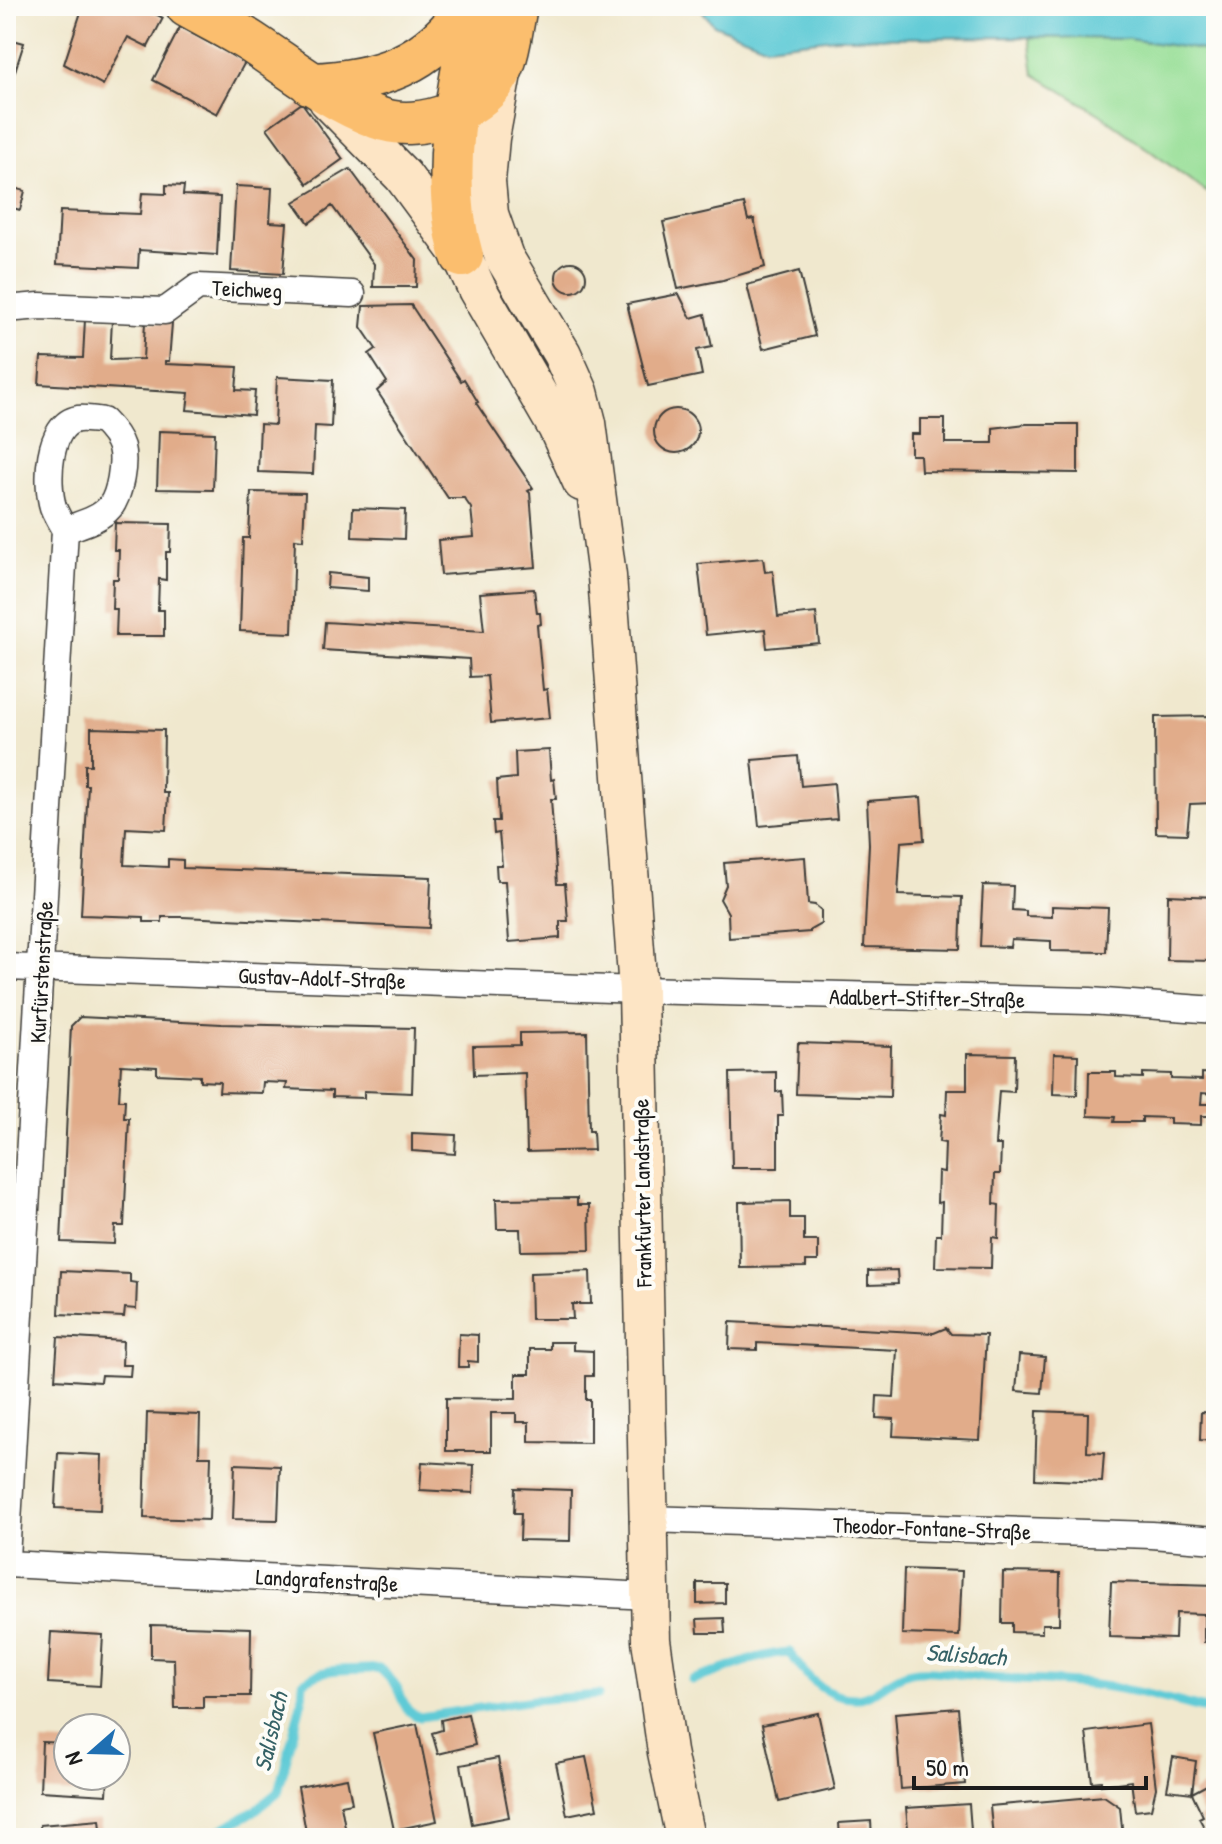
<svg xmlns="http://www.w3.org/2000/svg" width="1222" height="1844" font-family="'Patrick Hand',sans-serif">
	<rect width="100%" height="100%" fill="#fdfcf7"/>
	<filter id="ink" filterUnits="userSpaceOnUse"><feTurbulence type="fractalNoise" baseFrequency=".0125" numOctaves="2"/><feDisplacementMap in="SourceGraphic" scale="16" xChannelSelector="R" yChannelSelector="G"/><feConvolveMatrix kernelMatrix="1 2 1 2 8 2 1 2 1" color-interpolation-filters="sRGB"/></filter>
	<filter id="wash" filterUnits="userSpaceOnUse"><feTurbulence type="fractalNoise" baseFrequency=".006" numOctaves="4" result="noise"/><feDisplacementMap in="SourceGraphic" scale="32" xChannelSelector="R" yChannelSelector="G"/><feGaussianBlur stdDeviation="1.8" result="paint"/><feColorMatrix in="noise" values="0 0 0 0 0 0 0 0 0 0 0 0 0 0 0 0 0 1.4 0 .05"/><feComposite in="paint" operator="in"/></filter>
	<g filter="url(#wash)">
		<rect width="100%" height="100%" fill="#f0e8ce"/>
		<path fill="#99df98" stroke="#5a7e5a" stroke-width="2" d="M1029,37L1129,39L1216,52V199L1101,115L1034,74Z"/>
		<path fill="#5ecad6" stroke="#3d7379" stroke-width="2" d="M698,6H1216V52L1129,39L1029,37L835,38L767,46L714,25Z"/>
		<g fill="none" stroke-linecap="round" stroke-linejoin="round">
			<path stroke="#5ecad6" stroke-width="9" d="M692,1680C725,1671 755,1654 790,1652C804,1676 826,1699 857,1698C876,1697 892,1673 918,1671C939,1669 964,1676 985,1678C1024,1681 1064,1680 1102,1686C1140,1691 1179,1702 1216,1712
				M206,1838L253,1812L278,1792L302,1700L303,1682C330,1664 349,1672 379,1668C386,1674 392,1680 397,1688C404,1702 404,1712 420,1717L533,1700L598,1695"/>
		</g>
		<g id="blocks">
			<path fill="#e1ac8a" d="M83,6H141L163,18L148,47L128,37L103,85L64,64Z
				M180,27L245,62L217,114L153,80Z
				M6,38L24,43L7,96H6Z
				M302,103L343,159L308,184L267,128Z
				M350,169L417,260L416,287H373L374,264L332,206L309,223L294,202Z
				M166,185L184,186L183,195L220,197L217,255L139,250L138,268L57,264L60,211L140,214L142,193L166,194Z
				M6,186L25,191L20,210L6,206Z
				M236,186L272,188L270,222L287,223L283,274L231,271Z
				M744,204L748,220L754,219L765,267L723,280L678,289L663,222Z
				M556 277a15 15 0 1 1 30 0a15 15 0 1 1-30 0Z
				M799,271L815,336L763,349L747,285Z
				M679,294L691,318L705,314L712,347L697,350L702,375L648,386L627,304Z
				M411,305L461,381L464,379L478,402L476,403L533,488L528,491L530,493L536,567L441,575L438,540L474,537L471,508L464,498H448L377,391L387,382L369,354L376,349L361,327L363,306Z
				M85,319L112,320L110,360L143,359L145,322L172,323L169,361H165V364L238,367L236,390L255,391L253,415L187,410L189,393L39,384L41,357L83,358Z
				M277,377L333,380L331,427L315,426L313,474L258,472L260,424L275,425Z
				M654 431a22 22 0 1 1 44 0a22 22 0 1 1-44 0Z
				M920,419H945V443H993V428L1026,424H1078V473L921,471L920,455H911V434H920Z
				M159,431L215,433L213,490L157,489Z
				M251,492L305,493L303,540L295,539L292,633L240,631L243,538H249Z
				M353,508L405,510L404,539L352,537Z
				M115,523L171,524L170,552H166V580L159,579L158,610H164V636H116L117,609H112L113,579H118L119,550H114Z
				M763,558L765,572L773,571L778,617L816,613L819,643L767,648L765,629L706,635L698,564Z
				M328,573L368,577V591L327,588Z
				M534,589L537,613H540L541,624L537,625L543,690L547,689L550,718L491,723L487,676L470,677L469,659L323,650L325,622L484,631L480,593Z
				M1212,716L1214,803L1190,804L1187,834L1156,833L1155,717Z
				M91,728L164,730L163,793H168L166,830L126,828L124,865L168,867V859L183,860V868L431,877L429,928L182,917H162V922H144V917L81,915L88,785H85V765H91Z
				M6,745H12L8,793H6Z
				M549,750L551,780L554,779L556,799H551L557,884H565L568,921H560V938L509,942L505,881H497L496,865H502L499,833L494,834L493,821H499L497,780L516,778L515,752Z
				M798,756L801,786L834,783L837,819L759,826L752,760Z
				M921,797L924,840L901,842L898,895L962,897L960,949L864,947L869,844L867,801Z
				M805,857L808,904L815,905L821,910V924L810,930V932L729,938L728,913L720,899L726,885L724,863Z
				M983,885L1013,886L1012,910L1026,911V916L1052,917V906L1108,908L1106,952L1051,951V941L1011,939L1010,947L980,946Z
				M1168,895L1216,897V942H1213V961L1167,960Z
				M80,1017L222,1024L414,1028L412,1093L364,1091V1098L332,1097V1091L286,1089L287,1083L263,1082L262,1093L219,1092L220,1082L200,1081V1076L157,1074V1067L121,1065L119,1100H125L124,1118H129L124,1226H115L114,1244L61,1242L71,1026Z
				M587,1032L589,1131H593L594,1150L527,1152L525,1073L474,1075L473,1046L520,1045V1033Z
				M798,1043L891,1046L890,1097L796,1094Z
				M967,1054L1015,1055L1014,1092L999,1091L995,1145H1001L1000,1174H995L994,1204L999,1205L998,1238L992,1237L991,1268L935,1267L936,1235H941L942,1202L937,1203L938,1171L944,1172L945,1143L939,1142L941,1114L946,1115L947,1090H967Z
				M1054,1054L1078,1055L1077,1095L1053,1094Z
				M776,1072V1092L782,1091L783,1116H778V1168H732L730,1073Z
				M1089,1072H1116V1077L1143,1078V1073L1171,1074V1079L1202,1080V1073L1215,1074L1214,1094L1202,1093L1201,1104H1215V1116H1201V1125L1170,1124V1118L1142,1117V1122H1114L1115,1117L1088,1116Z
				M412,1133L456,1135L455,1154L412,1151Z
				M577,1198V1205H589L590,1250L521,1251L520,1229H497L496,1199Z
				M790,1201V1218H804V1241H818V1261H806V1267L740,1268L739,1202Z
				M897,1270L898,1284L868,1285V1271Z
				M61,1271L130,1274V1282L137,1283L136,1309L125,1308L124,1317L59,1314Z
				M590,1271L591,1304H572L573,1319H531L530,1273Z
				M730,1322L934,1333L946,1328L951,1334L986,1335L980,1440L893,1436L894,1419L876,1418L877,1396L894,1397L897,1350L757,1343V1350L729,1349Z
				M459,1334L478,1335V1362L468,1361V1367H458Z
				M58,1337L123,1341L122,1365H131L130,1376L101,1375L100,1382L55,1379Z
				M550,1342H573V1350L593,1351V1376H586V1400H590V1443L529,1442V1422H516V1413H491V1451H446V1398L516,1399V1374H530V1349H550Z
				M1019,1355L1045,1357L1042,1393L1016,1391Z
				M1037,1411L1088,1413L1087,1452L1104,1453L1102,1482L1035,1479Z
				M1201,1412L1216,1413V1441L1200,1440Z
				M147,1413L200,1415L199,1456H211L209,1520L144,1518Z
				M58,1453L102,1455L100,1510L55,1508Z
				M422,1462L474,1465L473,1493L420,1490Z
				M235,1464L280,1466L278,1520L233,1519Z
				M515,1488L571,1490L570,1541L520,1540L521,1513H514Z
				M904,1569L962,1571L959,1636L902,1634Z
				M1003,1572L1060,1573L1059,1624H1042V1633L1012,1632V1623H1002Z
				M1111,1582L1216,1585V1642H1204V1614L1176,1613L1175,1639L1109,1637Z
				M697,1583H725V1603L697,1604Z
				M724,1618L725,1633H698L697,1619Z
				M151,1625L251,1628L250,1696H203V1708H175L174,1659L151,1658Z
				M51,1632L103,1635L100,1686L48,1683Z
				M958,1708L965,1784L901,1789L895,1713Z
				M818,1713L835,1789L779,1802L762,1725Z
				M468,1714L475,1745L438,1754L432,1733L442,1730L441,1720Z
				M417,1724L437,1821L394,1830L373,1733Z
				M1148,1724L1156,1788L1151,1809L1135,1811L1131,1781L1101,1785V1781L1092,1782L1086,1732Z
				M42,1742L68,1743V1776H108L107,1795L40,1791Z
				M586,1757L597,1809L567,1815L556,1763Z
				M1173,1757L1196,1761L1192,1793L1167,1790Z
				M498,1758L509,1817L472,1824L461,1765Z
				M347,1778L352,1803L341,1805L347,1838H307L298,1787Z
				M1216,1780V1838H1210L1199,1818L1203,1816L1192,1793Z
				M1104,1796L1120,1807L1123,1838H993L990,1806Z
				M969,1804L971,1830L931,1833V1838H909L906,1808Z
				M100,1820L102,1838H41L40,1825Z
				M871,1821L872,1838H840L839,1823Z"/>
		</g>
	</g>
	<g filter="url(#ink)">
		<use href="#blocks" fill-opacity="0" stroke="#3c3b37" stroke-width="2"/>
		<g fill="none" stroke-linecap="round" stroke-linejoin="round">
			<defs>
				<path id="street" d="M6,309L40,306L165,311L198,287L352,294
					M6,967L638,990L1090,1001L1216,1010
					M648,1519L1152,1535L1216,1540
					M6,1558L65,530C61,523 56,515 53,507C46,484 47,424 78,419C86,418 96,420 103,421C110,428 118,437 121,447C125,462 120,495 110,507C99,520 80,524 65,530
					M6,1564L649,1596"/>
				<path id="secondary" d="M503,68L490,138L486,181L489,214L504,257L562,354L579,392L587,423L607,576L638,990L651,1640L667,1752L685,1838
					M328,100L403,176L462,256L477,289L557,427L582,482"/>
				<path id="primary" d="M187,6C208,18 231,29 251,42C292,69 331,101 378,118C419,134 487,109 503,66C510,47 512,25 516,6
					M311,84C379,81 429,65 468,6
					M462,256C439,178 458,83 476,6"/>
			</defs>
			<use href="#street" stroke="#3c3b37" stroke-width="29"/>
			<use href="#secondary" stroke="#3c3b37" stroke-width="41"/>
			<use href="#primary" stroke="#3c3b37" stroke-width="45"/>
			<use href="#street" stroke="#fff" stroke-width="26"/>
			<use href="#secondary" stroke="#fde5c5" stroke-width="38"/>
			<use href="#primary" stroke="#fbbe6e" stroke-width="42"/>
		</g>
	</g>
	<g text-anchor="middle" stroke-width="8" stroke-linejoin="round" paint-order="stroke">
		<g font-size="22" fill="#1c1c1c" stroke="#fdfcf7">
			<text transform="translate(247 289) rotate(3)" y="8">Teichweg</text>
			<text transform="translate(41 972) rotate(-87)" y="8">Kurfürstenstraße</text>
			<text transform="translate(322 978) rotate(2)" y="8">Gustav-Adolf-Straße</text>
			<text transform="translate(927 998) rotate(1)" y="8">Adalbert-Stifter-Straße</text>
			<text transform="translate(642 1193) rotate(-91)" y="8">Frankfurter Landstraße</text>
			<text transform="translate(932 1528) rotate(2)" y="8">Theodor-Fontane-Straße</text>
			<text transform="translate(327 1580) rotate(3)" y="8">Landgrafenstraße</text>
		</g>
		<g font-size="24" font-style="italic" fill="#366266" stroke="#fdfcf7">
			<text transform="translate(966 1655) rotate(4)" y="8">Salisbach</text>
			<text transform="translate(271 1732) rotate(-77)" y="8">Salisbach</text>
		</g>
	</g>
	<rect width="1222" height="1844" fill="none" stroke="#fdfcf7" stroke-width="32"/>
	<g transform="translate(92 1752) rotate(250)"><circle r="38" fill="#fdfcf7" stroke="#a3a29f" stroke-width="2"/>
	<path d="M0-6L14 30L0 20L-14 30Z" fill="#1f6fb2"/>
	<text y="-12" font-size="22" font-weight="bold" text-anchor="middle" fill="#1c1c1c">N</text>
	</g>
	<path d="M914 1776v12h232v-12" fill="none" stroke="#1c1c1c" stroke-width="4"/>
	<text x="926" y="1776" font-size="24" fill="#1c1c1c" stroke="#fdfcf7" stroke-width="6" paint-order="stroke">50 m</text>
</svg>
